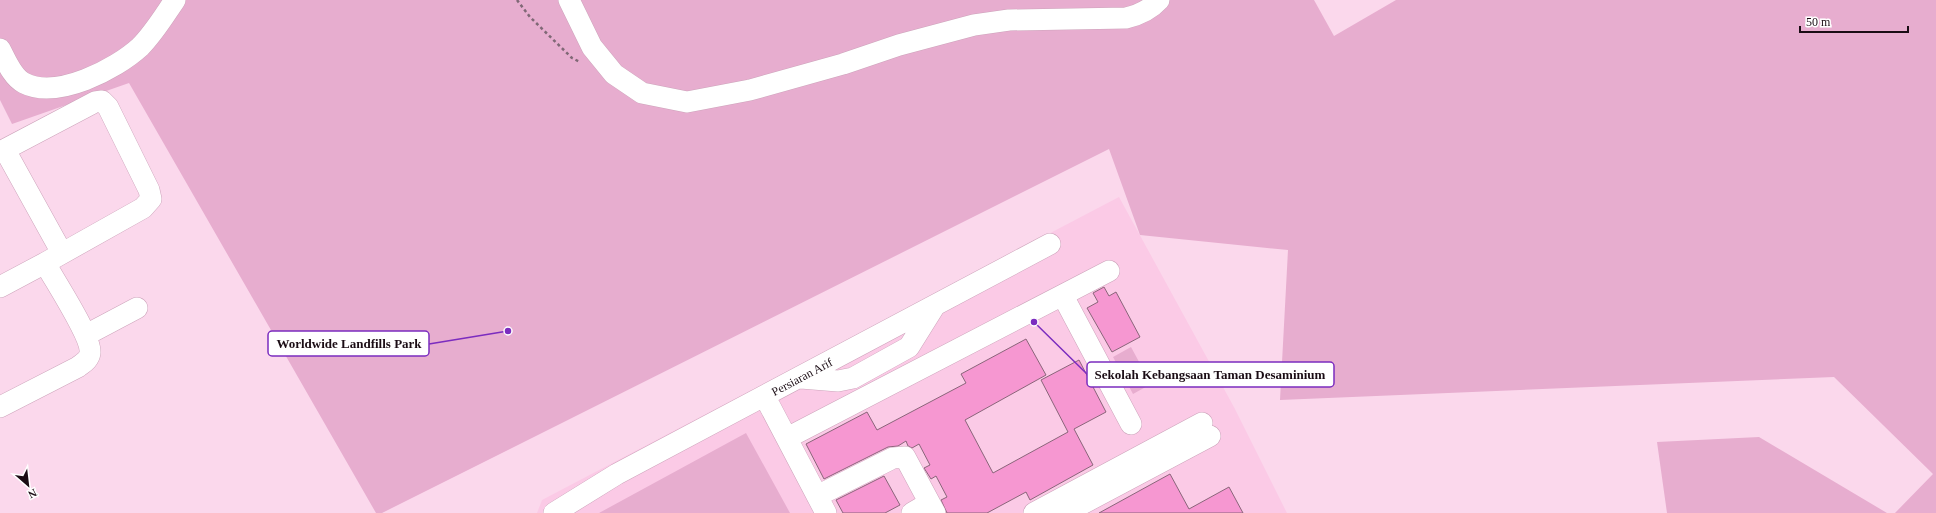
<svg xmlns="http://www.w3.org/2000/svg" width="1936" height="513" font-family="'Times New Roman',serif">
	<rect width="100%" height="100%" fill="#fbd8ec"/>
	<path fill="#fbcae6" d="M1119,197L1235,409L1287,513H537L542,500Z"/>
	<path fill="#e7adcf" d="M0,0H1314L1334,36L1396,0H1936V513H1895L1933,474L1834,377L1280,400L1288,250L1140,235L1109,149L382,513H376L129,83L12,124L0,100Z
		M1131,347L1151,384L1133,394L1113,357Z
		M746,433L790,513H599Z
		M1759,437L1887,513H1667L1657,442Z"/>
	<path fill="#f697d1" stroke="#8a657a" d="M1104,287L1109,296L1116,292L1140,337L1112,352L1087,308L1098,302L1093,293Z
		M1026,339L1046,375L965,420L993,473L1068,432L1041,380L1079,360L1106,412L1074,429L1093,465L1030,500L1026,492L987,513H947L941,500L947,497L936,476L931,479L924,468L930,465L919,444L912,448L908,446L906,441L898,446L888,447L824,479L806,444L867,412L877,430L966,383L961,374Z
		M1170,474L1189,509L1229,487L1243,513H1099Z
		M884,476L900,505L885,513H843L836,500Z"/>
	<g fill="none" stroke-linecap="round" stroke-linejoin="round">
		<defs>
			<path id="minor" d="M569,0L592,47L614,74L642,93L687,102L750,90L843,64L899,45L974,25L1009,20L1126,18C1139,15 1150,10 1159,0
				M0,49C6,60 12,77 24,83C57,100 116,69 140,47C154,33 164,16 175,0
				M5,150L62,253
				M0,152L95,102L102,101L108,107L149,190L151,199L143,208L45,263
				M0,287L45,263C54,280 92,337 90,353C89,360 83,363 78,367L0,407
				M1063,296L1131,424
				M86,335L137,308
				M801,378L838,381L853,378L909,347L934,307
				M765,397L826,513
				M787,438L1109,271
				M817,496L893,458L905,457L935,513
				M554,513L617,474L1050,244
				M912,513L929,503
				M1034,513L1202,423
				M1065,513L1210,436"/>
		</defs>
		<use href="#minor" stroke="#cda4bb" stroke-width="22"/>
		<path stroke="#806876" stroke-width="2.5" stroke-dasharray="3 3" stroke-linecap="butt" d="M517,0L530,17L572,58L580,62"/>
		<use href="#minor" stroke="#fff" stroke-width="21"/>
	</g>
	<g text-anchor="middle" stroke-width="3.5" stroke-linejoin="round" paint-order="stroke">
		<g font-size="12" fill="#1a0c14" stroke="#fff">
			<text transform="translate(802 377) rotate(-28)" y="4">Persiaran Arif</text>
		</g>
	</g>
	<path fill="none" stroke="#7b2cbf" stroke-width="1.5" d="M508 331L429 344M1034 322L1087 374"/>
	<g fill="#7b2cbf" stroke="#fff" stroke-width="1.5">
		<circle cx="508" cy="331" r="4"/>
		<circle cx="1034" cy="322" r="4"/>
	</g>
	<g fill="#fff" stroke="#7b2cbf" stroke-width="1.5">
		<rect x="268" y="331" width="161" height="25" rx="4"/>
		<rect x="1087" y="362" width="247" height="25" rx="4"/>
	</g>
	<g font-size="13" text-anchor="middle" font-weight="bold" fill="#1a0c14">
		<text x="349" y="348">Worldwide Landfills Park</text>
		<text x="1210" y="379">Sekolah Kebangsaan Taman Desaminium</text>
	</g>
	<g transform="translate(28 485) rotate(152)" stroke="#ffffff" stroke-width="3" paint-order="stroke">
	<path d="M0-3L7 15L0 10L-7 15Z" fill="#1a0c14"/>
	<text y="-6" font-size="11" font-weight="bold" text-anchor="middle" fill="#1a0c14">N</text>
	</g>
	<path d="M1800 26v6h108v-6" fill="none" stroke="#1a0c14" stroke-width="2"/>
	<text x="1806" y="26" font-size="12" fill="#1a0c14" stroke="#ffffff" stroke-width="3" paint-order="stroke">50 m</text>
</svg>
